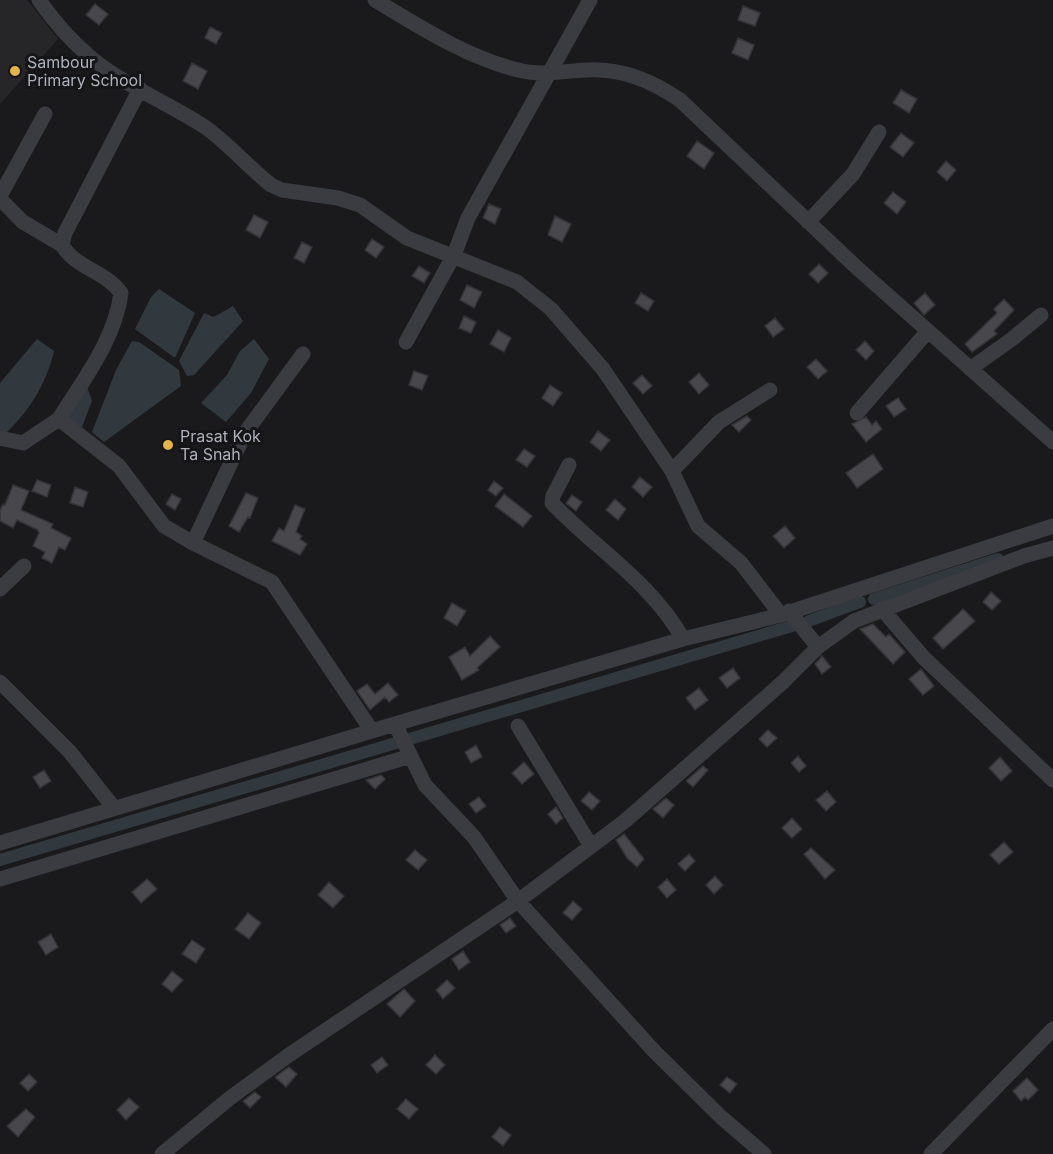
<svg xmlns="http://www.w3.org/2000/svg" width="1053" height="1154" font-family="Inter,sans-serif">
	<rect width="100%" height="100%" fill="#1a1a1c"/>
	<path fill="#262629" d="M0,0H27L58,39L0,104Z"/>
	<path fill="#31393f" d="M159,289L195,313L175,358L135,329L151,297Z
		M233,306L243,321L194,375L187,376L179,361L204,313L214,317Z
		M37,339L54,351C47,382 30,410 7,432H0V383Z
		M254,339L269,359L251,393L226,422L201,403L227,375L240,351Z
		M132,341L139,342L179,370L181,386L104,442L92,432L116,370Z
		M86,383L92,401L82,427L69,425L63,415Z"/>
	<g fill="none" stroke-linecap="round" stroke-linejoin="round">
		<path stroke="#31393f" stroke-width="12" d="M874,599L998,559
			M809,621L860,602
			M0,860L792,626"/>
	</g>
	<path fill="#47474c" stroke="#343438" stroke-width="1.5" d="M95,4L108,14L99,25L86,15Z
		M743,6L760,13L755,26L738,20Z
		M210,27L222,33L216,44L205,38Z
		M738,38L754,45L748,60L732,53Z
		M192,63L207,71L198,89L183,81Z
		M901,90L917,99L909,113L893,103Z
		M901,133L914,143L903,157L890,147Z
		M697,141L714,153L704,169L687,156Z
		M946,161L956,170L947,181L937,172Z
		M893,192L906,202L897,214L884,203Z
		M489,204L501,209L495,224L483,218Z
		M254,215L268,222L260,238L246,230Z
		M555,216L571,224L562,242L548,235Z
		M372,239L384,247L376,258L365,250Z
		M302,242L312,247L304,263L294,258Z
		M819,264L828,273L818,283L809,274Z
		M419,266L430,273L424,283L412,276Z
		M467,285L482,292L474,308L460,300Z
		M641,293L654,301L648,311L635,303Z
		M925,293L935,305L924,315L914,303Z
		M1004,299L1014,310L994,331L997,334L972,352L965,344L997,313L994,309Z
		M464,316L476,322L471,333L459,328Z
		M775,318L784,329L773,337L765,326Z
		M498,330L511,338L504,352L490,344Z
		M865,341L874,351L866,360L856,350Z
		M816,359L827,371L818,379L807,367Z
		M414,371L428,376L422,390L409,385Z
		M699,373L709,385L699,394L689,382Z
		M642,375L652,386L643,394L633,383Z
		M550,385L562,393L553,406L542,398Z
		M898,398L906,409L894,417L886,406Z
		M747,416L751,420L739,432L732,425Z
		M866,417L872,425L876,421L882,429L866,442L852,424Z
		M598,431L610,440L601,451L590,442Z
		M524,449L535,456L527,467L516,460Z
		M873,454L883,469L857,488L846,473Z
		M640,477L652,487L643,497L632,487Z
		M37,480L51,485L47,497L32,491Z
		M494,481L503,488L496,496L488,490Z
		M13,485L29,491L21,510L53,524L51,528L71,538L65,550L59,547L52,563L42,558L45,552L33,546L39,533L38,530L17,520L13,528L0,521V510L3,504L5,505Z
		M75,487L88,492L83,507L70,503Z
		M246,493L258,498L250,518L248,517L239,532L229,526Z
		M172,494L181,499L175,510L166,504Z
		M504,494L532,516L523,527L495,506Z
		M572,495L582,502L576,511L566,503Z
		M615,499L626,509L618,520L606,510Z
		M295,505L305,509L296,532L302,536L300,539L307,544L300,555L272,541L279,528L284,531Z
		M785,526L795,538L784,548L773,536Z
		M991,592L1001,601L992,610L983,602Z
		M452,603L466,611L457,626L444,618Z
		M963,609L975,621L943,649L933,638Z
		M873,624L886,637L889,634L905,652L893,664L860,629Z
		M490,636L500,647L477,668L479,670L462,680L449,657L465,647L470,656Z
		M822,656L831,667L822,674L815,664Z
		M733,668L740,678L727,688L719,678Z
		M921,669L934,686L923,695L909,679Z
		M388,683L398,695L389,702L385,697L370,710L357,691L367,684L375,694Z
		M699,688L708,700L695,710L686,698Z
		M768,730L777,738L767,747L759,739Z
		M476,745L482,757L471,763L465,752Z
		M798,756L806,766L799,772L791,763Z
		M1000,757L1012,771L1001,781L989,768Z
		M524,762L534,774L522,784L512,773Z
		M703,766L708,770L693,787L686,781Z
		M44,770L51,781L40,788L33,777Z
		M381,775L385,779L375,789L366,780Z
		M827,791L836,802L826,811L816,800Z
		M589,792L600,801L592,810L581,801Z
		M479,797L486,806L476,813L469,804Z
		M666,798L674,805L663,818L653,809Z
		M556,807L563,818L556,824L548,814Z
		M792,818L802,829L792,838L782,828Z
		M624,834L644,859L637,867L627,858L616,840Z
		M1004,842L1013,852L999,864L990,855Z
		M811,848L835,870L825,879L804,854Z
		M415,850L427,860L418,870L406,860Z
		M689,854L695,861L685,871L678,864Z
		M715,876L723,885L714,894L706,885Z
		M147,879L157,889L141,903L132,892Z
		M667,879L676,890L667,898L658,887Z
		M329,882L344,896L333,908L318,895Z
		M573,901L582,909L572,920L563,913Z
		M248,913L261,923L249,939L235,929Z
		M510,918L516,926L506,933L500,925Z
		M51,934L58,947L46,955L38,942Z
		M192,940L205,949L196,963L182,954Z
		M463,951L470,962L459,970L452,959Z
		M172,971L183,980L172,992L162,984Z
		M447,980L455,988L443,999L436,990Z
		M404,989L415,1001L400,1017L387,1004Z
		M435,1055L445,1065L436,1074L426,1065Z
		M382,1057L388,1065L377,1073L371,1065Z
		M289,1067L297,1074L286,1087L275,1077Z
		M29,1074L37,1082L28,1091L20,1083Z
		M727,1077L737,1084L730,1093L720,1085Z
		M1027,1078L1038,1090L1028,1100L1025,1097L1021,1101L1013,1091Z
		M255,1092L261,1097L250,1108L243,1101Z
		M129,1098L139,1107L126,1120L117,1110Z
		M406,1099L418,1109L409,1119L397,1109Z
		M26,1109L35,1117L18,1137L7,1126Z
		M500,1127L511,1135L503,1146L492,1137Z"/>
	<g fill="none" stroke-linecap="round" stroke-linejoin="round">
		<path stroke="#3b3c41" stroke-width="15" d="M39,0C53,20 69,39 88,55C122,85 167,102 205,127C229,144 248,167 271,185L282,190L338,198L360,205L407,238L517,282L551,309L603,369L672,471L698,526L741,563L781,615
			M375,0C420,27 466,57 518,70C541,76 563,71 586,70C622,68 652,81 680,100L855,266L1053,442
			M0,196L45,114
			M0,199L23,222L62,245
			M808,222L853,174L879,132
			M406,342L454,255L468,218L590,0
			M970,369L1012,339L1041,315
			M857,413L928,331
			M59,419C83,380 115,340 121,293C106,271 76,269 62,245L65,233L140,89
			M0,438L23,443L59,419L119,466L164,526L193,543L272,582L372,731
			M569,465L553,496L552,503C596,549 652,583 683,639
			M672,471L719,422L770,390
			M193,543L245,433L303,354
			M0,589L24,566
			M882,609L924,658L1053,780
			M789,611L818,647
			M0,682L70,752L114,808
			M395,724L425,785L474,837L518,901L654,1051L721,1117L764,1154
			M518,726L591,846
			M0,843L395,724L683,639L781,615L1053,526
			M0,879L411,756
			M162,1154L230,1098L289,1055L518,901L625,821L783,682L818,647L854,621L1024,556L1053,548
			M931,1154L1053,1029"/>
	</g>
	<g fill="#e4b34a" stroke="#151517" stroke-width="2">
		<circle cx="15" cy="71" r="6"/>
		<circle cx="168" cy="445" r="6"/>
	</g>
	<g text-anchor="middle" stroke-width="6" stroke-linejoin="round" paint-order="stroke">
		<g font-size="16" fill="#aeb1ba" stroke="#151517" text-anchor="start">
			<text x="27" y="68">Sambour<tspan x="27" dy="18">Primary School</tspan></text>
			<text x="180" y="442">Prasat Kok<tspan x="180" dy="18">Ta Snah</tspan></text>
		</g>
	</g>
</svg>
